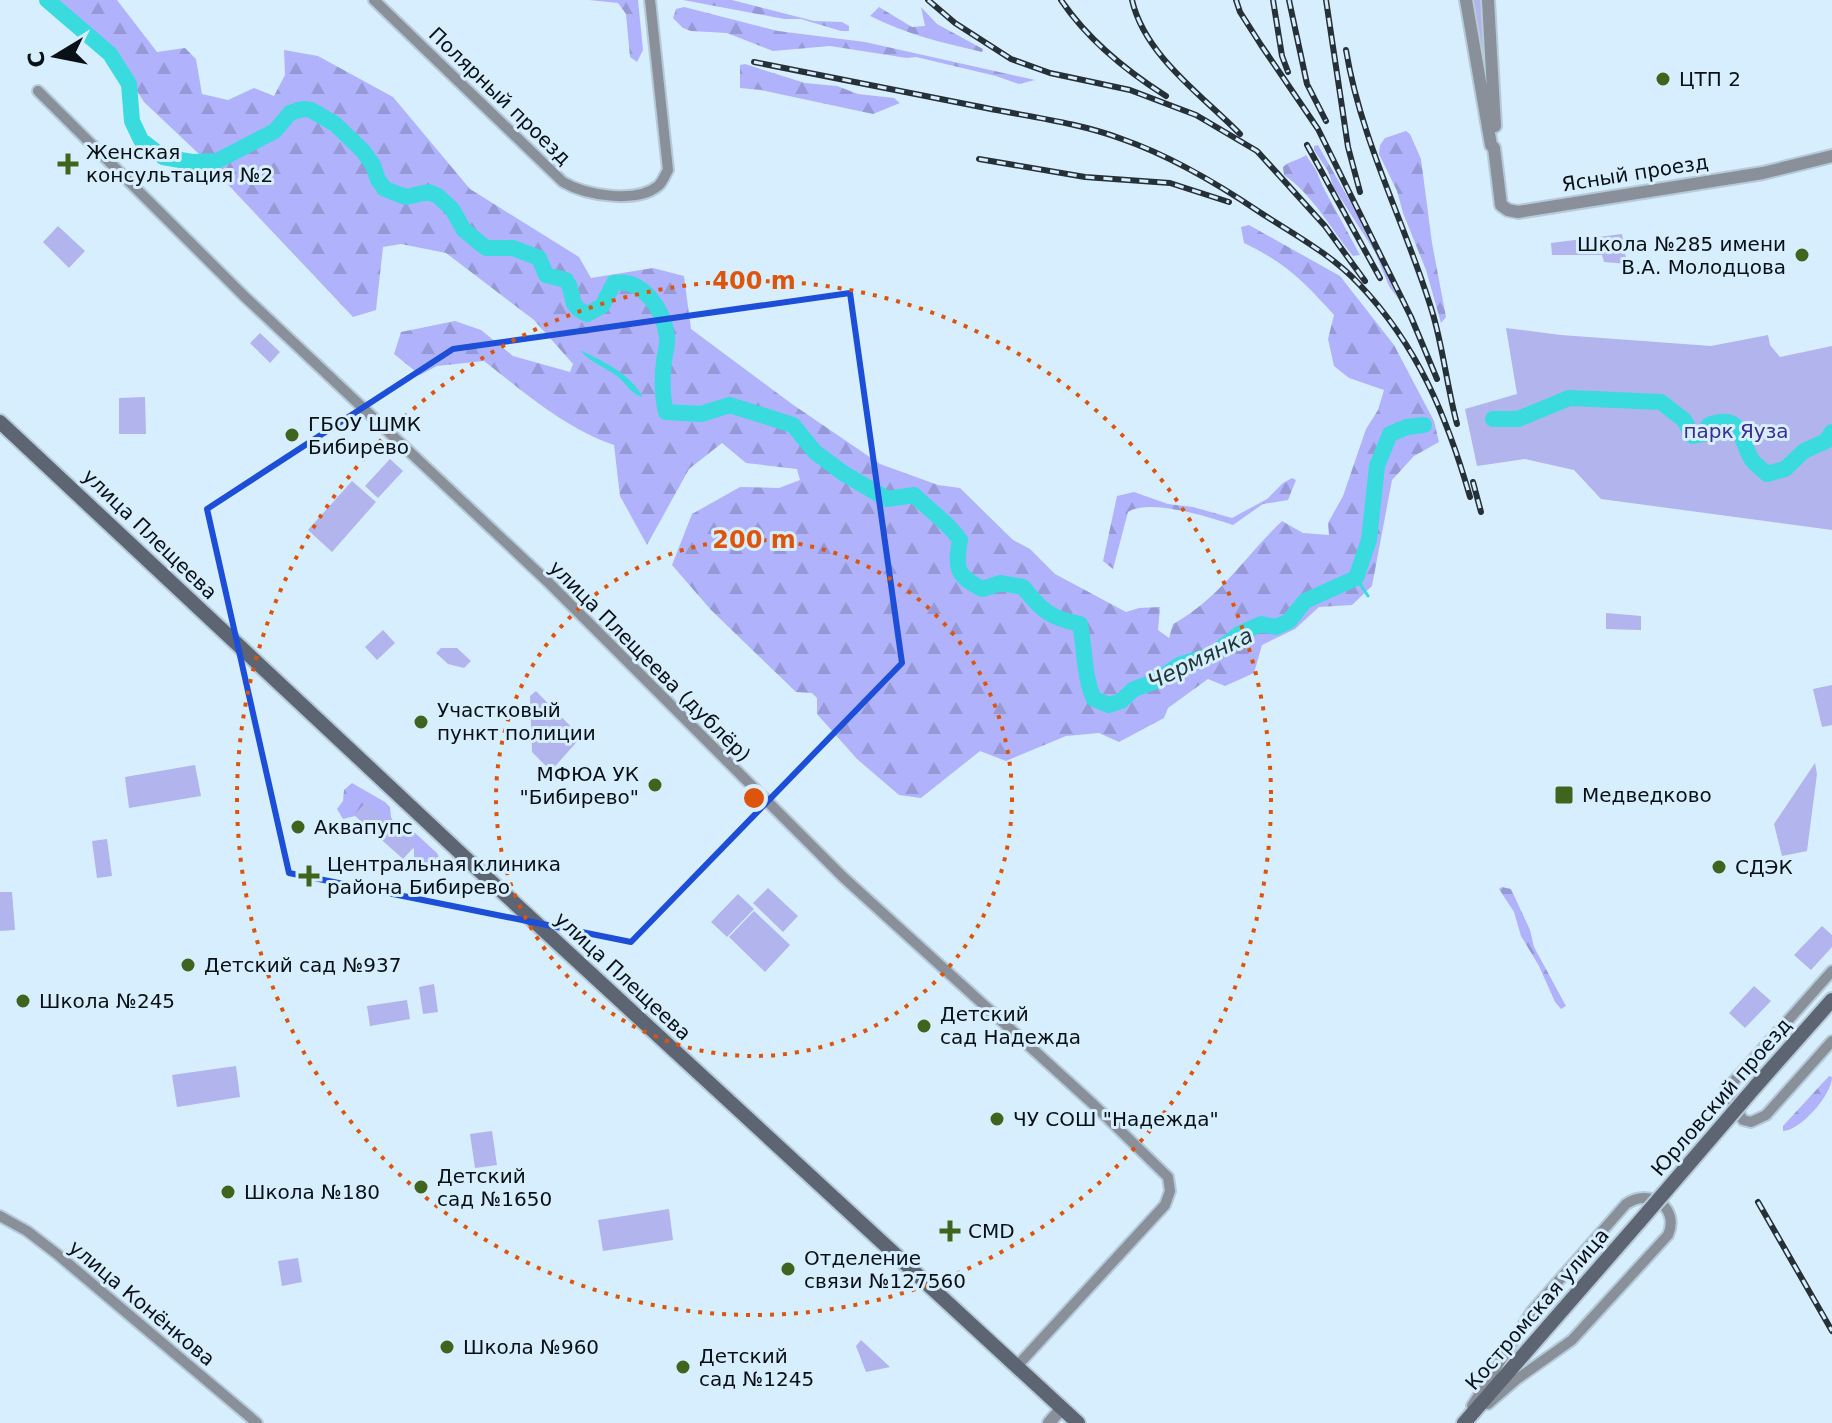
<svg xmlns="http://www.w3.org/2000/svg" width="1832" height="1423" font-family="'DejaVu Sans',sans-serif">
	<defs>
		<pattern id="forest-firs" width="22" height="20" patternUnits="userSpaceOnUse" patternTransform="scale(2)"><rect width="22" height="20" fill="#b0b3fb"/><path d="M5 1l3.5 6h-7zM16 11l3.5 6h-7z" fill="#9699d6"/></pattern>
		<pattern id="water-ripples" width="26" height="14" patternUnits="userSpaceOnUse" patternTransform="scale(2)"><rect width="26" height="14" fill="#39dbde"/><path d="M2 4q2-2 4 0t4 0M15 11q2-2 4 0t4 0" fill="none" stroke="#31bbbe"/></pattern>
	</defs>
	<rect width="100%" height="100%" fill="#d7eeff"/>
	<path fill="url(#forest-firs)" d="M53,0H117L157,52L185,48L196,59L202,94L228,100L254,88L274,96L285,75L284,50L318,56L393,97L470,189L579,257L591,278L653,268L684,276L691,329L792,404L880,464L938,485L960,488L1013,540L1030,549L1055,574L1126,612L1139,608L1160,607L1158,630L1169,638L1173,624C1221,597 1244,557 1282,521L1303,533L1329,535L1328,523L1343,496L1366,429L1378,410L1384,390L1349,378L1334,366L1328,339L1334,315C1304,282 1286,263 1244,243L1241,227L1249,225L1340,276L1394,345L1434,421L1439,442L1414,456L1392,480L1372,586L1352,605L1319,607L1295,629L1262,645L1254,673L1225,686L1208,679L1168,708L1164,718L1119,742L1099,733L1066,736L1006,761L980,751L921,798L899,795L857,759L817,714V698L812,693L796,692L711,610L672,565L692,514L740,487L779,488L800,480L797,469L746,463L722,443L689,469L647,545L620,496L614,445C565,428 525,393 484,361L437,366L420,375L394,354L401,332L455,321L481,330L513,356L570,372L573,364L534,320L446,253L401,244L383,247L376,310L353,317L199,154L144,102L110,48Z
		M589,0H638L643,50L637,62L630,57L626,14L618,3Z
		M683,0H732L814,21L842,22L849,26V31H841L801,19H784Z
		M684,7L778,31L865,42L1035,80L1019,84L996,76L916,57L907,58L830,46L773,51L727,33L691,31L683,28L673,18L676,9Z
		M879,7L912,27L925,26L921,7L937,24L983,49L982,52C943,43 906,34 870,16Z
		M745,64L805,83L837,86L858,94L894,98L900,103L873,114L761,90L740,88V65Z
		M1406,131L1410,134L1421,159L1432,243L1446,317L1441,323L1426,270L1403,213L1397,191L1379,154L1380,145L1385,138Z
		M1318,145L1359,217L1399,300L1389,286L1375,252L1334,188L1328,171L1314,150V146Z
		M1306,155L1316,170L1323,187L1360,255L1353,256C1330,228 1314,196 1284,175L1283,167C1289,161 1299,160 1306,155Z
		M1292,478L1296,480L1288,500L1263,504L1233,525C1209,517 1149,498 1128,512L1113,569L1103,561L1117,496L1134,492L1168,504L1193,507L1232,518L1267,499L1283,483Z
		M352,783L385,802L390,807L391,817L394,822L414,832L437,853L441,862L439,867L429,871L419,869L414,860V849L410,845L359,815L343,819L337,809L343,801L344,790Z
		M1502,887L1511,889L1530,930L1534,947L1566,1006L1561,1009L1555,1002L1539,966L1521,936L1514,912L1499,889Z
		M1829,1076L1832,1077C1832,1095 1800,1131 1783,1131V1126Z"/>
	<path fill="#b1b4ed" d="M1471,0H1484L1488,105Z
		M58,226L85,251L69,268L43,242Z
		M1622,234L1627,264L1604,262L1602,255H1552L1551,243Z
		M1506,328L1561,335L1711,346L1768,335L1770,345L1780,357L1832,346V530L1601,499L1574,470L1525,459L1477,466L1465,409L1517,394Z
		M260,333L280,352L270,363L250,343Z
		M145,397L146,434H119V398Z
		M390,459L403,471L378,498L365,486Z
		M352,481L376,502L332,552L308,530Z
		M1606,613L1641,616V630L1606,629Z
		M383,630L395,643L377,660L365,647Z
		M441,648H457L471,661L464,668L448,664L436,653Z
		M1832,685V725L1822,727L1813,689Z
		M536,691L581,737L551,771L532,752L530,696Z
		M1815,763L1817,774L1807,851L1782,856L1774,824Z
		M195,765L201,796L129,808L125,777Z
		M366,802L415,846L403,859L354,815Z
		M107,839L112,876L97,878L92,841Z
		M768,888L798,916L783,932L753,903Z
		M0,892H12L15,930L0,931Z
		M738,894L754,909L727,937L711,922Z
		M754,911L790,945L765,972L729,937Z
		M1822,926L1832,935V947L1811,970L1794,955Z
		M434,984L438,1012L423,1014L419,987Z
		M1754,986L1771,1001L1745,1028L1729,1013Z
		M407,1000L410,1019L370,1026L367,1006Z
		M236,1066L240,1097L177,1107L172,1075Z
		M492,1131L497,1165L475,1168L470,1134Z
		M669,1209L673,1240L603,1251L598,1220Z
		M298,1258L302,1282L282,1286L278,1261Z
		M861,1340L890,1367L866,1372L856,1346Z"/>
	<path fill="url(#water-ripples)" d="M580,350C606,363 628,372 643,397C632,395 627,385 618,377C606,367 590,363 580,350Z"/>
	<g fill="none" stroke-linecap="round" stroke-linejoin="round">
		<path stroke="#39dbde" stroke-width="3" d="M1356,578L1368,596"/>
		<path stroke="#39dbde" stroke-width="16" d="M47,0L110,54L129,84L132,121L141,140L163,157L192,162L217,161L275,131L290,113L303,109L311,110L335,124L363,151L373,165L378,180L385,189L406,197L428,192L438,196L452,209L464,230L486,248H513L539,258L546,275L566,280C577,296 566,305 587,314L602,306L614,283C643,278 663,309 667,336C668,344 665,353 664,361C662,378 662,396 666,412L701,414L730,405L793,425L815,452L843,473L887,499L914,495C930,511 948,522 960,540C955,569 956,575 982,589L1001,583L1023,587C1042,611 1050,618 1080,624C1085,649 1084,678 1094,699L1109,705L1121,701L1134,689L1154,682L1179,665L1212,655L1239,634L1261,624L1276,627L1289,621L1305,601L1356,578L1369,540L1377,466L1390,434L1407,427L1424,425
			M1493,419H1518L1569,398L1661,402L1684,420L1693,436L1704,434L1709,425C1743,412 1740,441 1752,460C1756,465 1763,470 1767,474L1785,469L1804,451L1826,441L1832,432"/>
		<defs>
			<path id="minor" d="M374,0L563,182C585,195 636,204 658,186C662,183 665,175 668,170L650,0
				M38,91L244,296L548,582L843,877L1093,1104L1168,1177L1170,1191L1165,1205L1017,1366
				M1832,971L1726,1090L1743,1120L1751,1122L1766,1115L1832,1041
				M0,1216L27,1231L57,1254L257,1423
				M1472,1406L1532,1311L1626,1204C1650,1187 1680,1208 1668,1235L1572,1340L1517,1379L1488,1404"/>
			<path id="tertiary" d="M1466,0L1491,145L1494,148L1501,205L1508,210L1518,212L1763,173L1832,156
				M1488,0L1495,126
				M1049,1423L1062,1408"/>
			<path id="secondary" d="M0,422L471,863L1078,1423
				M1755,1087L1832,1000
				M1464,1423L1640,1221"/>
		</defs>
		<use href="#minor" stroke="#b6cbda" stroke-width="14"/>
		<use href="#tertiary" stroke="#b6cbda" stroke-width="16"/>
		<use href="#secondary" stroke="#b6cbda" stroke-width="18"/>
		<use href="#minor" stroke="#8a9099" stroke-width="10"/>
		<use href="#tertiary" stroke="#8a9099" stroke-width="12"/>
		<use href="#secondary" stroke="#5d6572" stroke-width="14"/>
		<defs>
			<path id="rail" d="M928,0L955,23L1011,59L1050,73L1130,90L1196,115L1257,151L1325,226L1365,281
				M1061,0C1088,40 1125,70 1166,96
				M1132,0C1145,56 1202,95 1240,134
				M1236,0L1240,12L1261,45L1318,129L1411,317L1437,379
				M1273,0L1282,56L1288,72
				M1289,0L1307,84L1326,121
				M1326,0L1348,147L1360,192
				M1346,50C1361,141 1405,223 1432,311C1443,347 1447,387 1457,424
				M754,62C832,77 909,93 986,108C1031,117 1080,123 1122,139C1171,156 1218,184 1261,213C1295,235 1332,255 1359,284C1418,346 1447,417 1470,497
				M1307,145L1380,278
				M979,159L1085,177L1170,183L1229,202
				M1473,482L1481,512
				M1758,1202L1832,1331"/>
		</defs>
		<use href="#rail" stroke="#263037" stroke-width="6"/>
		<use href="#rail" stroke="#d7eeff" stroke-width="3" stroke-dasharray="9" stroke-linecap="butt"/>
		<defs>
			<path id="secondary-bridge" d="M1640,1221L1755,1087"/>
		</defs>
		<use href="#secondary-bridge" stroke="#b6cbda" stroke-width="18" stroke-linecap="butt"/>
		<use href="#secondary-bridge" stroke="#5d6572" stroke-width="14"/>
	</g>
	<path fill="none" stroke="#1d4ed8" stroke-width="6" stroke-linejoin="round" d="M850,293L902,663L631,942L289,873L207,509L453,349Z"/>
	<g fill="none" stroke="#dd550c" stroke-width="4" stroke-dasharray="4 8">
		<circle cx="754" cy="798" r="258"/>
		<circle cx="754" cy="798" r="517"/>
	</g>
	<g fill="#3e641e" stroke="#d7eeff" stroke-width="3">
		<circle cx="1663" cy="79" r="8"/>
		<path d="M64 152h8v8h8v8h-8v8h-8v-8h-8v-8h8z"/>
		<circle cx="1802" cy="255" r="8"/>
		<circle cx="292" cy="435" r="8"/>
		<circle cx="421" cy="722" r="8"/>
		<circle cx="655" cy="785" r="8"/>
		<rect x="1554" y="785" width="20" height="20" rx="4"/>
		<circle cx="298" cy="827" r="8"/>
		<circle cx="1719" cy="867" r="8"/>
		<path d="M305 864h8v8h8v8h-8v8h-8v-8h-8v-8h8z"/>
		<circle cx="188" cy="965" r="8"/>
		<circle cx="23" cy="1001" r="8"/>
		<circle cx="924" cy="1026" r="8"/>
		<circle cx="997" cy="1119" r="8"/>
		<circle cx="421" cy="1187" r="8"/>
		<circle cx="228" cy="1192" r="8"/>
		<path d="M946 1219h8v8h8v8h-8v8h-8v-8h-8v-8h8z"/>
		<circle cx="788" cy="1269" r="8"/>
		<circle cx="447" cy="1347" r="8"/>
		<circle cx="683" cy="1367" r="8"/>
	</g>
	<g text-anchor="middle" stroke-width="6" stroke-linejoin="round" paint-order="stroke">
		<g font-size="20" fill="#091116" stroke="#d7eeff" text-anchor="start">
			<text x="1679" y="86">ЦТП 2</text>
			<text x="86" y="159">Женская<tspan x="86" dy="23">консультация №2</tspan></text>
			<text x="1786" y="251" text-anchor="end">Школа №285 имени<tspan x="1786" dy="23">В.А. Молодцова</tspan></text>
			<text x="308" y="431">ГБОУ ШМК<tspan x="308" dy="23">Бибирево</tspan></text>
			<text x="437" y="717">Участковый<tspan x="437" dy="23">пункт полиции</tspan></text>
			<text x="639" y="781" text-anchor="end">МФЮА УК<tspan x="639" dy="23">"Бибирево"</tspan></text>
			<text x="1582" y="802">Медведково</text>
			<text x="314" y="834">Аквапупс</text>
			<text x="327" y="871">Центральная клиника<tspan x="327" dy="23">района Бибирево</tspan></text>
			<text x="1735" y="874">СДЭК</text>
			<text x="204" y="972">Детский сад №937</text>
			<text x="39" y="1008">Школа №245</text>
			<text x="940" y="1021">Детский<tspan x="940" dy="23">сад Надежда</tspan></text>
			<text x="1013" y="1126">ЧУ СОШ "Надежда"</text>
			<text x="437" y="1183">Детский<tspan x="437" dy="23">сад №1650</tspan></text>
			<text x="244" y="1199">Школа №180</text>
			<text x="968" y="1238">CMD</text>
			<text x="804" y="1265">Отделение<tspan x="804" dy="23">связи №127560</tspan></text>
			<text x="463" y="1354">Школа №960</text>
			<text x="699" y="1363">Детский<tspan x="699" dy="23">сад №1245</tspan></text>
		</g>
		<g font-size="20" fill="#091116" stroke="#d7eeff">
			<text transform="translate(500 96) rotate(44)" y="7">Полярный проезд</text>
			<text transform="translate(1635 173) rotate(-9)" y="7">Ясный проезд</text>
			<text transform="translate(150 534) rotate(44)" y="7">улица Плещеева</text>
			<text transform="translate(650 661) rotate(45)" y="7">улица Плещеева (дублёр)</text>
			<text transform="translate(623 976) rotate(43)" y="7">улица Плещеева</text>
			<text transform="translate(1721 1097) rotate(-49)" y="7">Юрловский проезд</text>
			<text transform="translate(142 1303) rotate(40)" y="7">улица Конёнкова</text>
			<text transform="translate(1537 1309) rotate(-49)" y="7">Костромская улица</text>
		</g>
		<g font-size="20" fill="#3b2f93" stroke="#d7eeff">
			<text x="1736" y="438">парк Яуза</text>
		</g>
		<g font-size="22" font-style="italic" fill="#20393a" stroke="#d7eeff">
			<text transform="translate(1200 658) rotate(-26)" y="8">Чермянка</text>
		</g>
	</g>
	<circle cx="754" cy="798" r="12" fill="#dd550c" stroke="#d7eeff" stroke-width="4"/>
	<g font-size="24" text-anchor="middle" font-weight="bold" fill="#dd550c" stroke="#d7eeff" stroke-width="6" stroke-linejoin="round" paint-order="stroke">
		<text x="754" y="289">400 m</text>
		<text x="754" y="548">200 m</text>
	</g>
	<g transform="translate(56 56) rotate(260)" stroke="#d7eeff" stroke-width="6" paint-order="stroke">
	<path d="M0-6L14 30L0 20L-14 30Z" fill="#091116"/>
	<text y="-12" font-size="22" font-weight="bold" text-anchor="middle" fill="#091116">С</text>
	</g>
</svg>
